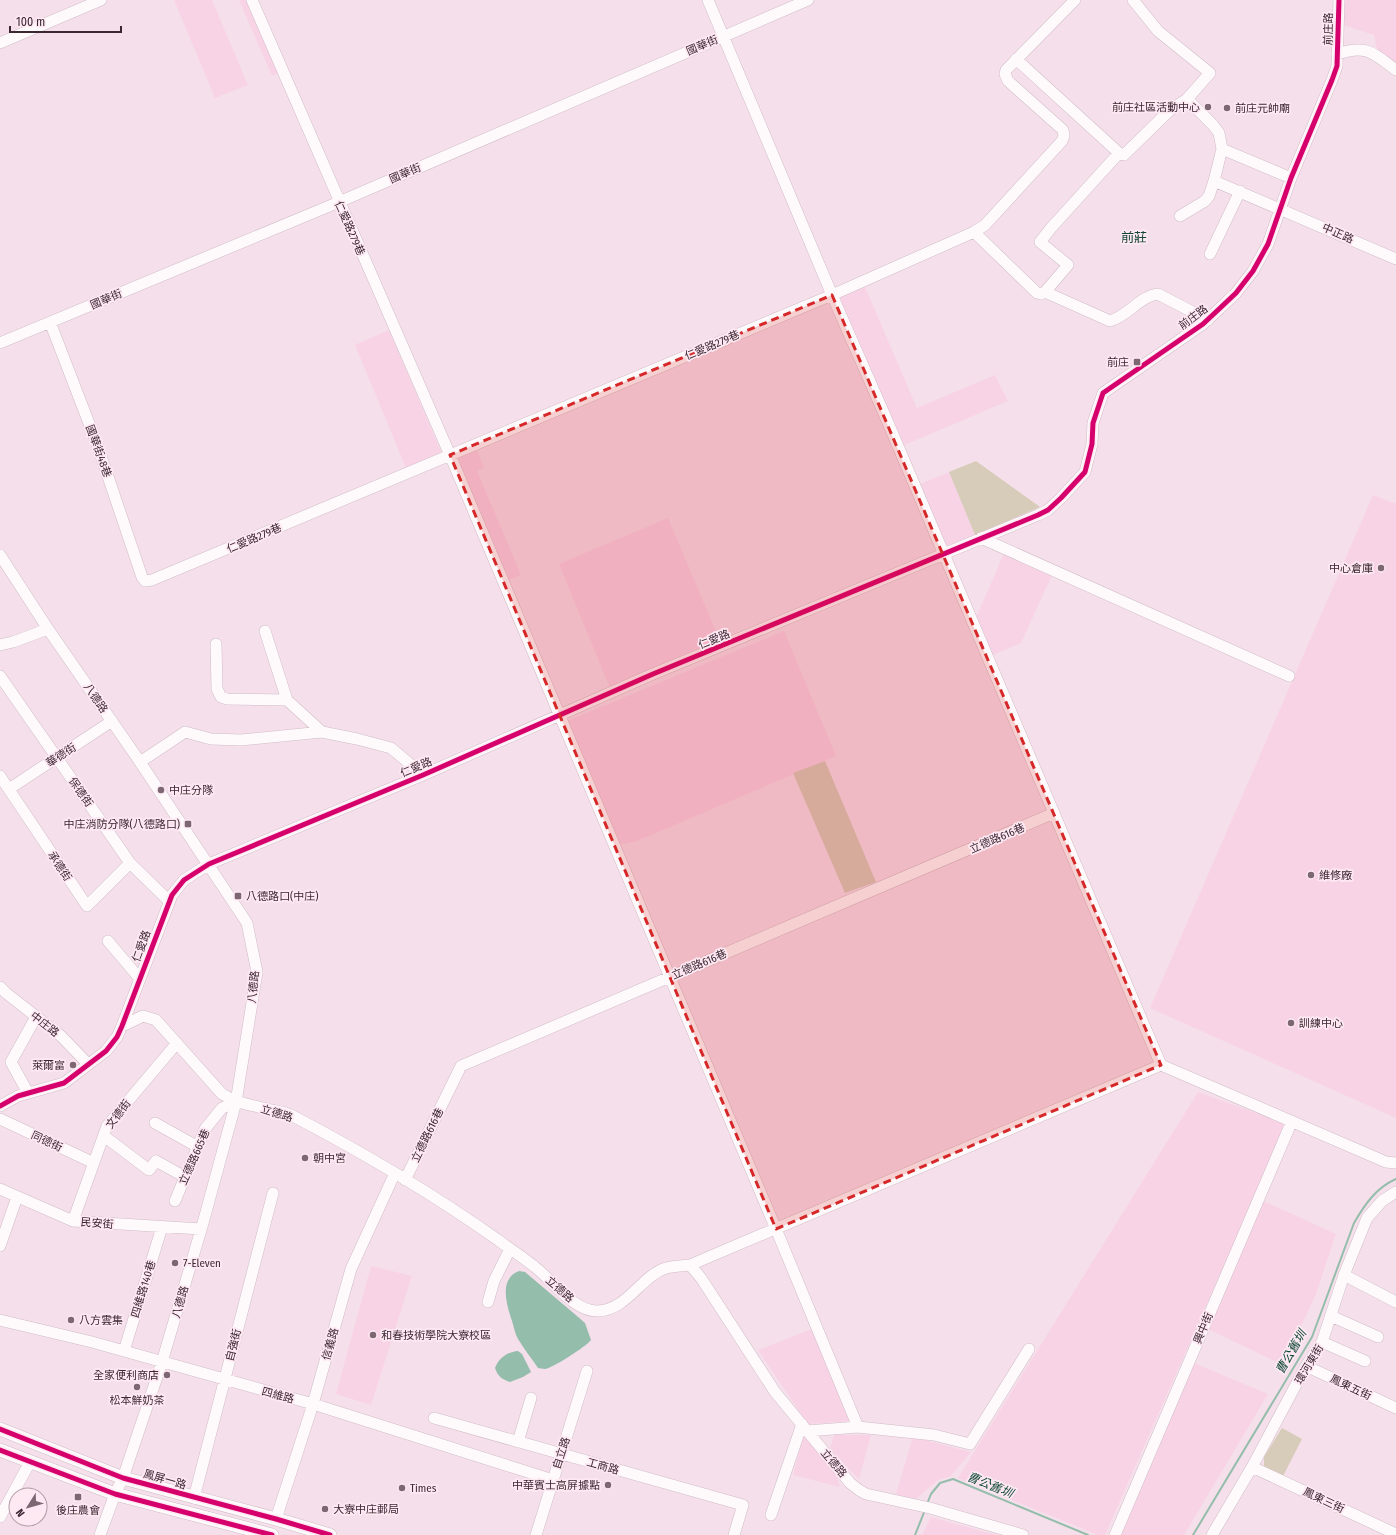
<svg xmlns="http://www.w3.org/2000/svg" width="1396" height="1535" font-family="'Fira Sans Condensed','Noto Sans TC',sans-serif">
	<rect width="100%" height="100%" fill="#f5dfea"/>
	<path fill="#f8d3e6" d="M174,0H212L248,85L215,98Z
		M239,0H252L282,71L272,76Z
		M1341,0H1396V63L1377,49L1374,35L1340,24Z
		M865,287L917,408L995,375L1008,401L902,446L837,297Z
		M389,330L441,452L406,468L355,345Z
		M477,450L484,468L477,471L521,575L506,581L455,460Z
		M949,472L975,535L946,546L920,484Z
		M1373,495L1396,504V1118L1150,1008Z
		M668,518L720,641L610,688L559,564Z
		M1004,553L1053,573L1021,643L993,655L976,618Z
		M784,631L836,756L637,841L619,845L565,722Z
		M1198,1092L1286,1124L1105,1535H1098L958,1478Z
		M1261,1200L1336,1234L1316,1294L1283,1365L1208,1329Z
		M371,1266L412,1276L371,1405L336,1394Z
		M812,1329L851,1421L808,1424L758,1350Z
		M1194,1363L1268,1394L1184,1535H1121Z
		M804,1434L836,1473L840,1487L793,1475Z
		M834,1435H871L859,1479L830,1449Z
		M913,1437L971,1452L951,1476L938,1480L915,1500L896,1494Z
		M931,1517L996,1535H922Z"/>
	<path fill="#d6ccb9" d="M976,461L1040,507L975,535L949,472Z
		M825,761L876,882L845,893L793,773Z
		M1282,1428L1302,1439L1283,1476L1264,1466V1457Z"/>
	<path fill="#94bdac" d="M519,1271L525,1272L577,1316L585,1323L591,1340C587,1346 551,1369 545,1369C542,1369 540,1368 538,1368C532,1359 524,1349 518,1339C515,1334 514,1327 512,1321C507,1306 498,1279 519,1271Z
		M518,1351L522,1354L531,1372L523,1377L510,1382C502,1379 498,1377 495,1368C499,1358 507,1352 518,1351Z"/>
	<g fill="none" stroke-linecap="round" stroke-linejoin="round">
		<path stroke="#94bdac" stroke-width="2" d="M927,1504L931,1494L940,1483L953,1479L1088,1535
			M915,1535L925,1510
			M1193,1535L1312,1337L1354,1223C1365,1204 1376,1188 1396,1179"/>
		<defs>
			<path id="minor" d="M252,0L450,455L776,1229L858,1427
				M708,0L832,295L889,425L1161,1065L1386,1162L1396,1163
				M0,43L101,0
				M1337,54C1367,44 1373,53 1396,70
				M1016,59L1119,153L1124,155L1169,111L1187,99L1210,73L1158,31L1133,0
				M1222,149L1291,178
				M1214,181L1396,259
				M1180,216L1205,201L1209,196L1214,181L1222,149L1219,133L1213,125L1187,99
				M974,232L1037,293L1041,294L1045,292L1110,321C1128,316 1140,296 1158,294L1208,320
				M1210,254L1240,191
				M1045,292L1068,265L1040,242L1051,228L1119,153
				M50,322L97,444L142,577L145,581L152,580L832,295L974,232L985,225L1062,141L1064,136L1063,130L1008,81L1005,74L1006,70L1075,0
				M0,343L339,202L808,0
				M981,538L1289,676
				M0,555L48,629L140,762L247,923L257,972L236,1102L203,1223L162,1362L123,1478L115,1494L100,1535
				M265,631L287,700L322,732
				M216,644L217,689L221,697L227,699L287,700
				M0,645L13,642L48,629
				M0,676L130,863L169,901
				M140,762L185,732L211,739L241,740L322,732L357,739L391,748L423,775
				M0,776L87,906L130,863
				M9,789L112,721
				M108,941L140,979
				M0,987L6,993L61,1036L88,1064
				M122,1026L143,1016L156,1020L222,1094C239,1104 252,1105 271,1110C277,1111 285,1112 291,1115C362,1152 433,1194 498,1240C510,1249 523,1257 535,1267C552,1280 574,1312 598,1311C627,1310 641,1276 666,1268C674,1266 682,1266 690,1265L701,1278L775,1392L850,1483L859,1490L866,1494L930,1508L1023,1535
				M28,1093L11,1062L36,1017
				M0,1106L18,1096L64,1083L106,1051L117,1037L122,1026L172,895L184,880L209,864L423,775L653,674L1038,515L1048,510L1061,498L1085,472L1092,444L1093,423L1103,393L1203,324L1218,310L1236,293L1253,271L1268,244L1291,178L1332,80L1337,66L1339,0
				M0,1119L94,1163
				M155,1123L198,1147
				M104,1136L149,1170L156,1161L185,1177
				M405,1180L461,1066L1054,813
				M0,1189L73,1221L201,1229
				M175,1201L205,1129L222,1108L236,1102
				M73,1221L107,1126L177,1043
				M0,1246L17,1197
				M690,1265L1161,1065
				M1344,1275L1396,1302
				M488,1302L494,1281L510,1249
				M1331,1316L1378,1337
				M0,1320L92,1342L313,1404L553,1480
				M1322,1342L1365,1361
				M124,1351L162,1227
				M1306,1366L1396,1408
				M434,1418L743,1505L734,1535
				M807,1431L858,1427L934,1435L970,1444L1029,1349
				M518,1442L531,1398
				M1252,1467L1396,1534
				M194,1498L273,1193
				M771,1515L802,1424
				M0,1517L30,1462
				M276,1519L313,1404L351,1269L395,1173
				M536,1535L587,1371
				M1115,1535L1292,1121
				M1212,1535L1252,1467L1306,1366L1322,1342L1344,1275L1367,1218L1382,1201L1396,1192"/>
			<path id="major" d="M0,1429L123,1478L276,1519L330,1535
				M0,1450L115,1494L272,1535"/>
		</defs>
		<use href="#minor" stroke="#d0bcc6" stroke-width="12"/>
		<use href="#major" stroke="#d0bcc6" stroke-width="14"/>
		<use href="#minor" stroke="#fefafc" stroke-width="11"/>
		<use href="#major" stroke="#fefafc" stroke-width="13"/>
		<defs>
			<path id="cycleway" d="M0,1106L18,1096L64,1083L106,1051L117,1037L122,1026L172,895L184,880L209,864L423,775L653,674L1038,515L1048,510L1061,498L1085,472L1092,444L1093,423L1103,393L1203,324L1218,310L1236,293L1253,271L1268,244L1291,178L1332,80L1337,66L1339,0
				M0,1429L123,1478L276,1519L330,1535
				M0,1450L115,1494L272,1535"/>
		</defs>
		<use href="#cycleway" stroke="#fee9f3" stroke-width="8"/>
		<use href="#cycleway" stroke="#d6006c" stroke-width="5"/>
	</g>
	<path fill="#d62828" fill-opacity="0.2" stroke="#d62828" stroke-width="3" stroke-dasharray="8 5" stroke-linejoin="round" d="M832,295L1161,1065L776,1229L450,455Z"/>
	<g fill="#7c6772" stroke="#fee9f3" stroke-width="1.5">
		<circle cx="1208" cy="107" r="4"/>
		<circle cx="1227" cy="108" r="4"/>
		<rect x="1133" y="358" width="8" height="8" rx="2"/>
		<circle cx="1381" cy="568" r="4"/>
		<circle cx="161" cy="790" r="4"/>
		<rect x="184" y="820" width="8" height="8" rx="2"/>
		<circle cx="1311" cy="875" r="4"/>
		<rect x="234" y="892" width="8" height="8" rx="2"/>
		<circle cx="1291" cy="1023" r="4"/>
		<circle cx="73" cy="1065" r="4"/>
		<circle cx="305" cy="1158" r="4"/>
		<circle cx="175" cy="1263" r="4"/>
		<circle cx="71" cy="1320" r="4"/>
		<circle cx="373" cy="1335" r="4"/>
		<circle cx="167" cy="1375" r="4"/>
		<circle cx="137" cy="1387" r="4"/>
		<circle cx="608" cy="1485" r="4"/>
		<circle cx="402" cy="1488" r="4"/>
		<rect x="74" y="1493" width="8" height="8" rx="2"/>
		<circle cx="325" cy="1509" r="4"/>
	</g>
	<g text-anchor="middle" stroke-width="3.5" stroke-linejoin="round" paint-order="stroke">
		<g font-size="11" fill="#3b2731" stroke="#fee9f3">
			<text transform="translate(1328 29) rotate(-89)" y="4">前庄路</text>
			<text transform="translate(702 45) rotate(-23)" y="4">國華街</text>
			<text transform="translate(405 173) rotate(-23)" y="4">國華街</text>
			<text transform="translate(350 228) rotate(66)" y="4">仁愛路279巷</text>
			<text transform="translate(1338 233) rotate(24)" y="4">中正路</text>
			<text transform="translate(106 299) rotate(-23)" y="4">國華街</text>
			<text transform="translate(1193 317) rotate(-37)" y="4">前庄路</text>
			<text transform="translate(712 345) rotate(-23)" y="4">仁愛路279巷</text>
			<text transform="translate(99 451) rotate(70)" y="4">國華街48巷</text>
			<text transform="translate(254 538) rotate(-23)" y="4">仁愛路279巷</text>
			<text transform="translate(714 639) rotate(-22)" y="4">仁愛路</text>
			<text transform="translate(96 698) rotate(56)" y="4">八德路</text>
			<text transform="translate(61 755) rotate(-33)" y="4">華德街</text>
			<text transform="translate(416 767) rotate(-23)" y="4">仁愛路</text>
			<text transform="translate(81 792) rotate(55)" y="4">保德街</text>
			<text transform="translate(997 838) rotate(-23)" y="4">立德路616巷</text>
			<text transform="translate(60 866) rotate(56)" y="4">承德街</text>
			<text transform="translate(141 946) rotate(-70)" y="4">仁愛路</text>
			<text transform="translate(699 964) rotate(-23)" y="4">立德路616巷</text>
			<text transform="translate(253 987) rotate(-84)" y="4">八德路</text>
			<text transform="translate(45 1024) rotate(38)" y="4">中庄路</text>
			<text transform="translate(277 1113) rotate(17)" y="4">立德路</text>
			<text transform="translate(118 1114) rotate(-53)" y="4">文德街</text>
			<text transform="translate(427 1135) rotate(-64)" y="4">立德路616巷</text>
			<text transform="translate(47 1141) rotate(25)" y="4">同德街</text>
			<text transform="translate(194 1157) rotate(-66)" y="4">立德路665巷</text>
			<text transform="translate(97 1223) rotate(5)" y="4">民安街</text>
			<text transform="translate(143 1289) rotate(-73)" y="4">四維路140巷</text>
			<text transform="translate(560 1289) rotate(41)" y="4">立德路</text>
			<text transform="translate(180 1302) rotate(-74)" y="4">八德路</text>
			<text transform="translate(1203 1328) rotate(-67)" y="4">興中街</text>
			<text transform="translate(330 1344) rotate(-74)" y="4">信義路</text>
			<text transform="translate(233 1345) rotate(-76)" y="4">自強街</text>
			<text transform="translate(1309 1364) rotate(-59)" y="4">環河東街</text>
			<text transform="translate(1351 1387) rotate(25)" y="4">鳳東五街</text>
			<text transform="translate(278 1395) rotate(15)" y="4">四維路</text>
			<text transform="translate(561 1453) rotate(-72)" y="4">自立路</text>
			<text transform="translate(834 1463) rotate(50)" y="4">立德路</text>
			<text transform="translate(603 1466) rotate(16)" y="4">工商路</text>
			<text transform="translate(165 1479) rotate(16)" y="4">鳳屏一路</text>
			<text transform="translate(1324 1500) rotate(25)" y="4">鳳東三街</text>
		</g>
		<g font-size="11" fill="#3b2731" stroke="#fee9f3" text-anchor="start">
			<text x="1200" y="111" text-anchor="end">前庄社區活動中心</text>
			<text x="1235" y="112">前庄元帥廟</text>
			<text x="1129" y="366" text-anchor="end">前庄</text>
			<text x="1373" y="572" text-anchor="end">中心倉庫</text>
			<text x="169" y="794">中庄分隊</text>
			<text x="180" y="828" text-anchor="end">中庄消防分隊(八德路口)</text>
			<text x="1319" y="879">維修廠</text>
			<text x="246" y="900">八德路口(中庄)</text>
			<text x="1299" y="1027">訓練中心</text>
			<text x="65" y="1069" text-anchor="end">萊爾富</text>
			<text x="313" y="1162">朝中宮</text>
			<text x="183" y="1267">7-Eleven</text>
			<text x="79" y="1324">八方雲集</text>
			<text x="381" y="1339">和春技術學院大寮校區</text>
			<text x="159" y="1379" text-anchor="end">全家便利商店</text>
			<text x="137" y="1404" text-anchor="middle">松本鮮奶茶</text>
			<text x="600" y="1489" text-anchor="end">中華賓士高屏據點</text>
			<text x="410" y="1492">Times</text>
			<text x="333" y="1513">大寮中庄郵局</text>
			<text x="78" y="1514" text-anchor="middle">後庄農會</text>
		</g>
		<g font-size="12" font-style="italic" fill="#104936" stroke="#fee9f3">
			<text transform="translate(1291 1352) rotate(-60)" y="4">曹公舊圳</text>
			<text transform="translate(990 1485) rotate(22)" y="4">曹公舊圳</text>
		</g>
		<g font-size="13" fill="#164635" stroke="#fee9f3">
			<text x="1134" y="242">前莊</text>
		</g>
	</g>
	<g transform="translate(28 1507) rotate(233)"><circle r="19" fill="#fee9f3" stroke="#b09ba5"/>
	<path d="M0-3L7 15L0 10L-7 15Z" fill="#7c6772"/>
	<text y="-6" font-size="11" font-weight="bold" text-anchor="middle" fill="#3b2731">N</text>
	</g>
	<path d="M10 26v6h111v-6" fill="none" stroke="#3b2731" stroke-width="2"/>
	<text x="16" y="26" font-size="12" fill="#3b2731" stroke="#fee9f3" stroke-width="3" paint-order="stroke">100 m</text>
</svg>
